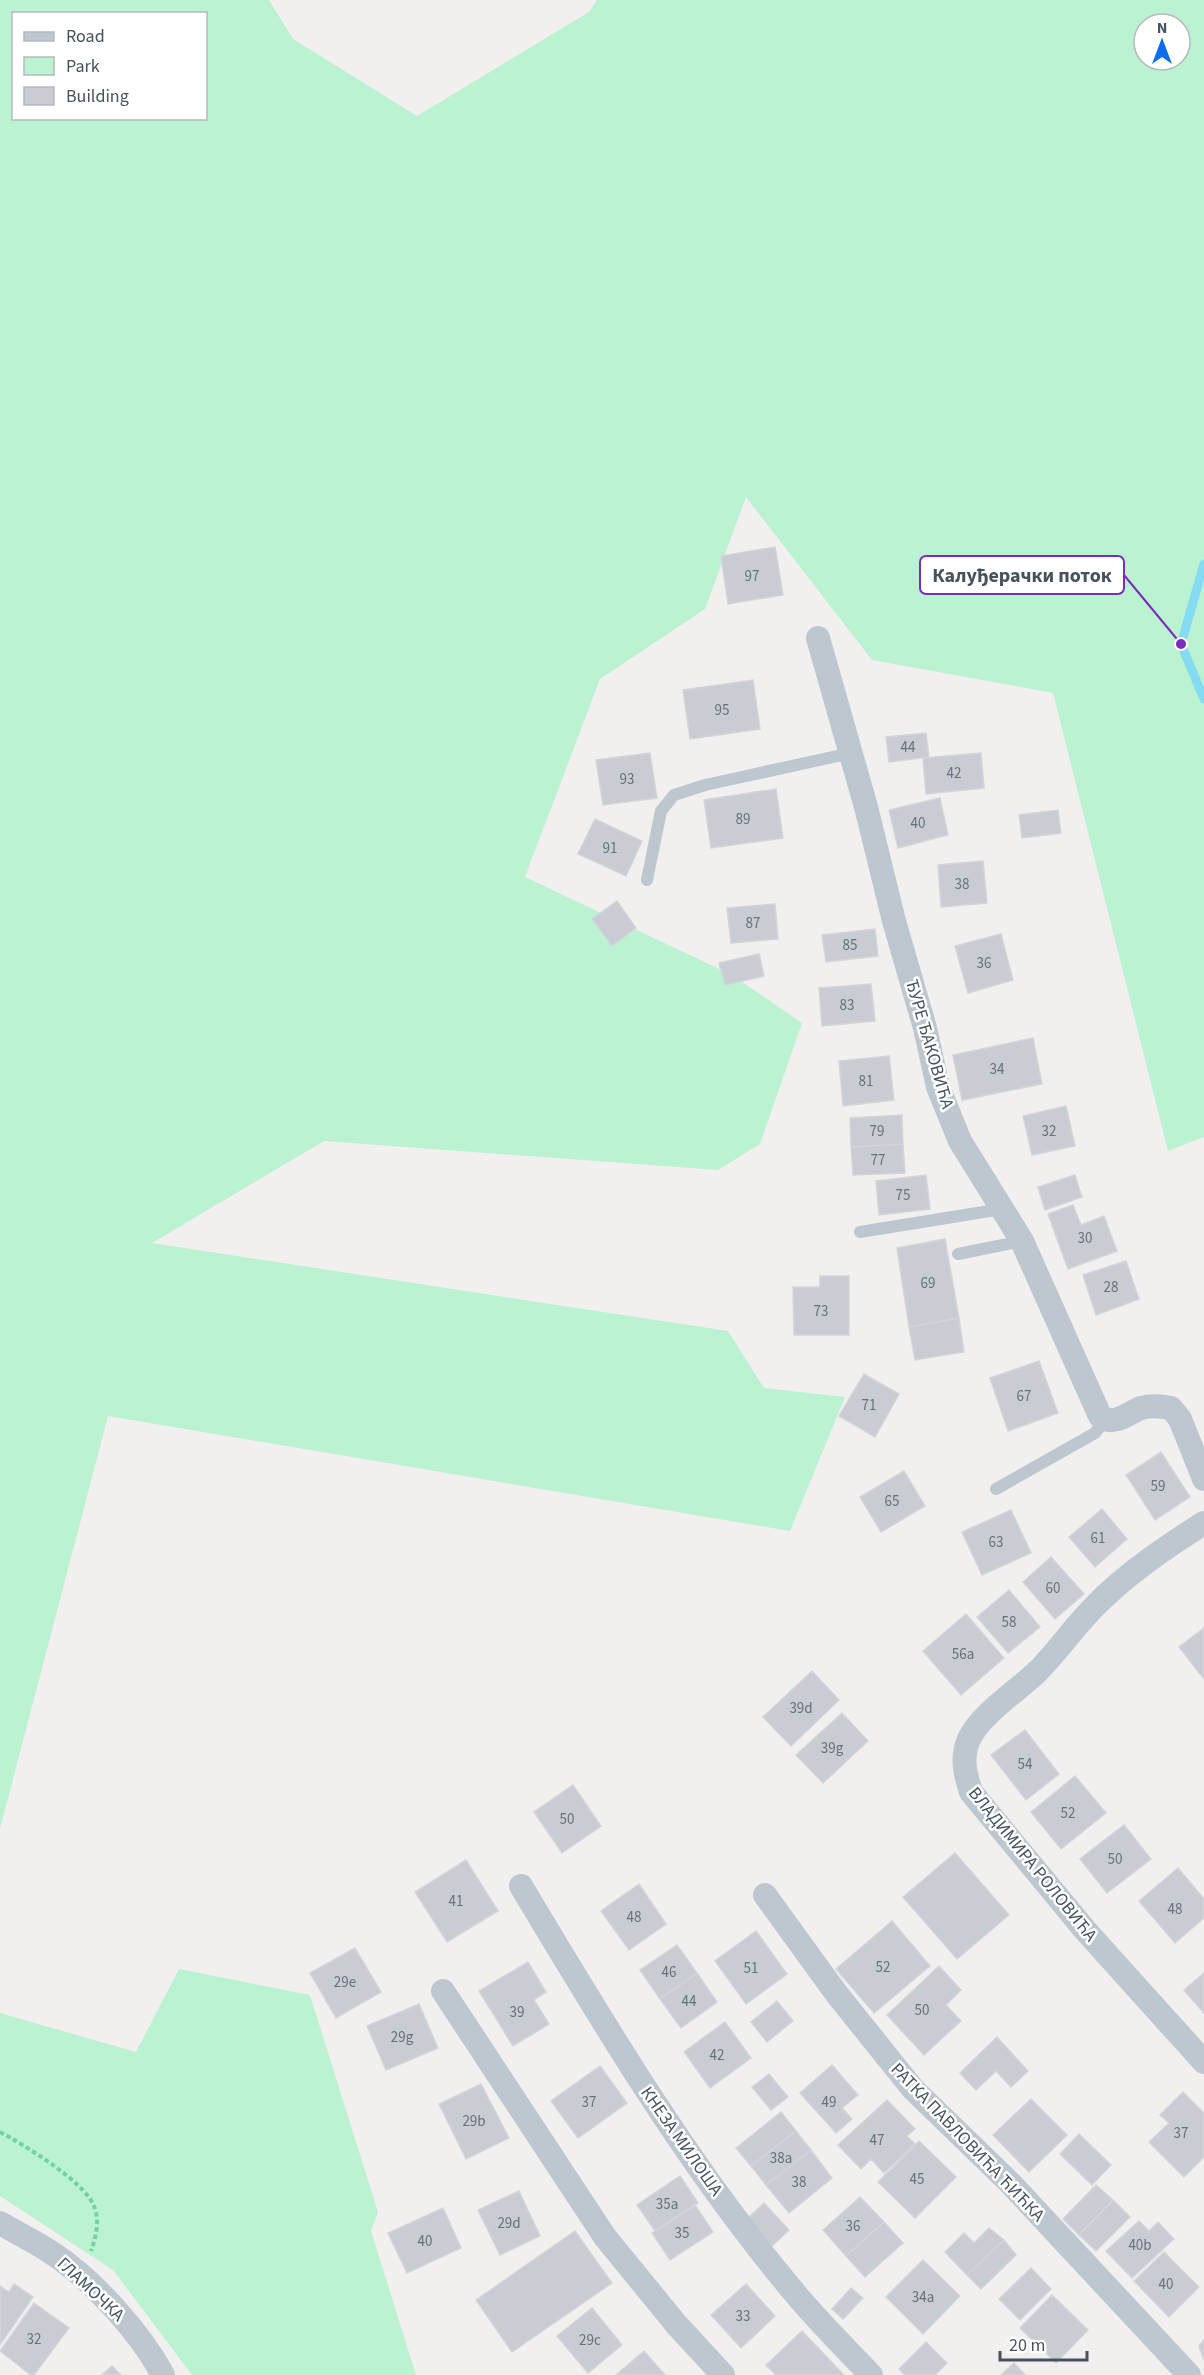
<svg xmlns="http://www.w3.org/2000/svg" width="1204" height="2375" font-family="'Source Sans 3',sans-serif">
	<rect width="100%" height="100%" fill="#f2efef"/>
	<path fill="#bbf2d1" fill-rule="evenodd" d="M0,0H269L293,39L417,116L589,12L597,0H1204V1137L1168,1151L1053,693L872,660L746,497L705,609L600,679L525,877L732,975L802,1023L760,1144L718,1170L324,1141L152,1243L728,1331L764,1388L845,1397L790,1531L108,1416L0,1829ZM14,14H206V118H14ZM1144,24H1180V60H1144Z
		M179,1969L310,1995L378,2212L371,2231L416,2375H192L113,2270L0,2196V2013L136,2052Z"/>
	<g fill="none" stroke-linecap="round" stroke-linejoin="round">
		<path stroke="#85dbf2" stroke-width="9" d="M1204,564L1181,644L1204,699"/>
	</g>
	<path fill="#c9ccd2" stroke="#d3d5db" stroke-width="1.5" d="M775,547L783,595L728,604L721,556Z
		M753,680L760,729L690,739L683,690Z
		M926,733L929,757L889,762L886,737Z
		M650,753L657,798L603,805L596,760Z
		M981,753L984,788L926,794L923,758Z
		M776,789L783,838L711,848L704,800Z
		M940,798L948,835L898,848L889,810Z
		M1058,810L1061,833L1022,838L1019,815Z
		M595,819L642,841L626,876L578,854Z
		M983,861L987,903L941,907L938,865Z
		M617,901L636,928L612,946L592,919Z
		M775,904L778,939L731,943L727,908Z
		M875,929L878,956L826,962L822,935Z
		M1001,934L1013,980L968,993L955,946Z
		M759,954L764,976L725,985L719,963Z
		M871,984L875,1021L822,1026L819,988Z
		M1033,1038L1042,1084L962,1100L953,1055Z
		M889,1056L894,1100L843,1106L839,1061Z
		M1066,1106L1075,1146L1032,1155L1023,1116Z
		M902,1115L903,1144L851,1147L850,1118Z
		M903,1144L905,1173L853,1175L851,1147Z
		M926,1175L930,1209L879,1215L876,1181Z
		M1075,1175L1082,1197L1045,1210L1038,1187Z
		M1073,1205L1081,1225L1104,1216L1117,1251L1068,1269L1048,1214Z
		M945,1239L959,1318L909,1327L897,1248Z
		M1126,1261L1139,1299L1096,1315L1083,1275Z
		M820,1276H849V1335H794L793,1287H820Z
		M959,1318L964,1352L915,1360L909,1327Z
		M1039,1361L1058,1413L1008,1431L990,1378Z
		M864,1374L899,1394L875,1437L839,1416Z
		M1161,1452L1190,1497L1155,1520L1126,1475Z
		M904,1471L925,1506L881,1532L860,1497Z
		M1102,1509L1127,1539L1095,1567L1069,1537Z
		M1011,1510L1031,1553L982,1575L962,1532Z
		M1051,1557L1084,1594L1055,1619L1023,1582Z
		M1009,1590L1040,1627L1008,1653L977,1617Z
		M966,1614L1004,1658L961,1695L923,1651Z
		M1204,1628V1679L1179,1647Z
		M812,1671L839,1700L791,1746L763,1717Z
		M842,1713L868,1741L823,1783L796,1755Z
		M1025,1730L1059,1774L1026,1800L991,1755Z
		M1075,1776L1106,1813L1061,1849L1031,1812Z
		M573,1785L601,1826L562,1853L534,1812Z
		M1124,1825L1151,1859L1107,1893L1080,1859Z
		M955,1853L1009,1915L957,1959L903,1897Z
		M466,1860L498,1911L447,1942L415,1892Z
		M1178,1868L1204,1899V1918L1175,1943L1139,1901Z
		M639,1884L666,1924L629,1950L601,1911Z
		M892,1921L930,1966L874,2013L836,1969Z
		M756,1931L787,1974L746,2004L715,1961Z
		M677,1945L697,1973L660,1999L640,1970Z
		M355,1948L381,1992L336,2018L310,1973Z
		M528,1962L546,1992L534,2000L549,2024L513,2046L479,1991Z
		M939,1966L961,1990L946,2005L961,2021L924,2055L887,2015Z
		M697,1973L717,2002L681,2028L660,1999Z
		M1204,1973V2013L1184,1990Z
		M777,2001L793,2021L767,2042L751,2022Z
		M419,2004L438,2048L386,2070L367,2026Z
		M725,2022L751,2058L710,2088L684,2052Z
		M997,2037L1028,2071L1011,2087L996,2071L976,2090L960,2073Z
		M832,2065L858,2095L842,2108L852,2119L836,2133L800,2093Z
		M600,2066L627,2103L578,2138L551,2101Z
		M769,2074L788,2097L771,2110L752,2087Z
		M481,2084L509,2138L466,2159L439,2104Z
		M1183,2092L1204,2113V2157L1184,2177L1149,2142L1169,2123L1160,2115Z
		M1031,2099L1067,2135L1029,2172L993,2135Z
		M887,2100L915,2129L907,2136L915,2144L884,2173L871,2159L861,2169L838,2145Z
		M781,2112L796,2131L751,2166L736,2148Z
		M796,2131L811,2150L766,2185L751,2166Z
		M1079,2134L1111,2165L1092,2185L1060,2154Z
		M919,2141L956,2177L915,2218L878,2182Z
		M811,2150L832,2178L789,2213L766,2185Z
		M680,2176L698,2203L655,2231L637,2205Z
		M1096,2185L1113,2200L1079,2235L1063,2219Z
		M519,2191L540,2236L500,2255L478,2210Z
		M860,2197L884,2222L846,2256L823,2230Z
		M1113,2200L1130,2217L1096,2251L1079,2235Z
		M764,2203L789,2230L772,2246L747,2219Z
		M695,2205L713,2232L670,2260L652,2233Z
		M443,2208L461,2248L407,2273L388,2233Z
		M1139,2221L1149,2231L1158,2222L1174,2239L1132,2278L1106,2251Z
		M884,2222L903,2243L865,2277L846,2256Z
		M989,2228L1004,2240L967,2275L945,2252L964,2233L974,2243Z
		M575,2231L612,2283L512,2352L476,2300Z
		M1004,2240L1016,2255L981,2289L967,2275Z
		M1164,2252L1199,2287L1169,2317L1134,2281Z
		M923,2260L960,2296L923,2334L886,2297Z
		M1031,2268L1051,2289L1020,2320L999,2299Z
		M14,2284L33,2297L0,2345V2286L9,2292Z
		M746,2284L775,2316L741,2348L711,2315Z
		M851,2288L863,2298L843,2319L832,2309Z
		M1052,2295L1088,2330L1056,2363L1020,2328Z
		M34,2303L69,2328L34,2375H31L0,2351Z
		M592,2308L622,2345L588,2373L557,2336Z
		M802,2331L844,2375H776L766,2365Z
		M1204,2340V2360L1199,2346Z
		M926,2342L947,2363L935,2375H905L899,2369Z
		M644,2351L665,2375H616Z
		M1014,2363L1025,2375H1001Z
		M112,2366L121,2375H102Z"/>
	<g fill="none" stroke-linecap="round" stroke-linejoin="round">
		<path stroke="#70d3a3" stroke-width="4" stroke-dasharray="4.5 3" stroke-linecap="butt" d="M0,2132C24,2145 84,2181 94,2206C100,2220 96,2237 91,2251"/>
		<path stroke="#bcc7cf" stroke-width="12" d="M647,880L661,811L674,795L705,785L851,753
			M860,1232L1002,1209
			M958,1254L1022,1241
			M996,1489L1095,1433L1105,1420"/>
		<path stroke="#bcc7cf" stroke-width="24" d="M818,638L866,807L894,921L925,1028L938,1087L960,1141L1022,1241L1100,1416C1114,1427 1128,1413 1141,1408C1151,1405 1161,1406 1171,1408L1180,1419L1204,1479
			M1204,1523C1166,1547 1126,1574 1095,1606C1074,1627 1058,1651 1037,1672C1017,1691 981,1714 969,1739C961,1757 965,1774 971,1792L1085,1930L1204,2062
			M521,1886C606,2028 692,2172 799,2298C822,2325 847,2350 871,2375
			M765,1895L836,1993L913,2089L1011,2184L1189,2375
			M443,1991L605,2237L676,2324L723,2375
			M0,2223C17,2233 36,2242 52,2253C93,2280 140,2332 163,2375"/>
	</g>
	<g text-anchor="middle" stroke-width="5" stroke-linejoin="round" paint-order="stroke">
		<g font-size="15" fill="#67717b">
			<text x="752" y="581">97</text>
			<text x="722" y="715">95</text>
			<text x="908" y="752">44</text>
			<text x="954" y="778">42</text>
			<text x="627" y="784">93</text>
			<text x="743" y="824">89</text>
			<text x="918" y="828">40</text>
			<text x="610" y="853">91</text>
			<text x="962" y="889">38</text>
			<text x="753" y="928">87</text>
			<text x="850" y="950">85</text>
			<text x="984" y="968">36</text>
			<text x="847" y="1010">83</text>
			<text x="997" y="1074">34</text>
			<text x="866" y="1086">81</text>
			<text x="877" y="1136">79</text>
			<text x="1049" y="1136">32</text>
			<text x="878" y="1165">77</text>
			<text x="903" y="1200">75</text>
			<text x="1085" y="1243">30</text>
			<text x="928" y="1288">69</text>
			<text x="1111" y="1292">28</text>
			<text x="821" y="1316">73</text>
			<text x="1024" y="1401">67</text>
			<text x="869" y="1410">71</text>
			<text x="1158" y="1491">59</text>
			<text x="892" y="1506">65</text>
			<text x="1098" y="1543">61</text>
			<text x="996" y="1547">63</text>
			<text x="1053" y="1593">60</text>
			<text x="1009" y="1627">58</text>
			<text x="963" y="1659">56a</text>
			<text x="801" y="1713">39d</text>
			<text x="832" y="1753">39g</text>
			<text x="1025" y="1769">54</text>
			<text x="1068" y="1818">52</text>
			<text x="567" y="1824">50</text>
			<text x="1115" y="1864">50</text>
			<text x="456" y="1906">41</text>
			<text x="1175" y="1914">48</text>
			<text x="634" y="1922">48</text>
			<text x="883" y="1972">52</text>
			<text x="751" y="1973">51</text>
			<text x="669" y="1977">46</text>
			<text x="345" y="1987">29e</text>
			<text x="689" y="2006">44</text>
			<text x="922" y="2015">50</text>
			<text x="517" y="2017">39</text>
			<text x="402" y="2042">29g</text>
			<text x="717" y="2060">42</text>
			<text x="589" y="2107">37</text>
			<text x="829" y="2107">49</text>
			<text x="474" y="2126">29b</text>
			<text x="1181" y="2138">37</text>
			<text x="877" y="2145">47</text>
			<text x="781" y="2163">38a</text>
			<text x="917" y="2184">45</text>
			<text x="799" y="2187">38</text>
			<text x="667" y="2209">35a</text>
			<text x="509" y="2228">29d</text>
			<text x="853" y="2231">36</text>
			<text x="682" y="2238">35</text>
			<text x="425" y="2246">40</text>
			<text x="1140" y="2250">40b</text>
			<text x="1166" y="2289">40</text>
			<text x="923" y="2302">34a</text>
			<text x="743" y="2321">33</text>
			<text x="34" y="2344">32</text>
			<text x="590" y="2345">29c</text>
		</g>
		<g font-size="18" fill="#46535e" stroke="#fff">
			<text transform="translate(930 1044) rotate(74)" y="6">ЂУРЕ ЂАКОВИЋА</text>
			<text transform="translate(1033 1864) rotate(51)" y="6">ВЛАДИМИРА РОЛОВИЋА</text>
			<text transform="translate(682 2141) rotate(55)" y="6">КНЕЗА МИЛОША</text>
			<text transform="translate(968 2142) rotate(46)" y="6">РАТКА ПАВЛОВИЋА ЋИЋКА</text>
			<text transform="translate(91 2289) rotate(43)" y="6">ГЛАМОЧКА</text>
		</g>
	</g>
	<path fill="none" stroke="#7b2cbf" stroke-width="2" d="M1181 644L1124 575"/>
	<circle fill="#7b2cbf" stroke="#fff" stroke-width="2" cx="1181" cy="644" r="6"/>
	<rect fill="#fff" stroke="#7b2cbf" stroke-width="2" x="920" y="556" width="204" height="38" rx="6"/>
	<g font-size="20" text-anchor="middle" font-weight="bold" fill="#46535e">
		<text x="1022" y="582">Калуђерачки поток</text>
	</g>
	<rect x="12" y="12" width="195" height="108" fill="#ffffff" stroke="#b5babf" stroke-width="1.5"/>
	<rect x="24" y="32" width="30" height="9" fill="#bcc7cf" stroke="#b5babf" stroke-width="1.5"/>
	<text x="66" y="42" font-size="18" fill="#46535e">Road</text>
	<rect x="24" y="57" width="30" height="18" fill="#bbf2d1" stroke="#b5babf" stroke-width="1.5"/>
	<text x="66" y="72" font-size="18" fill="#46535e">Park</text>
	<rect x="24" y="87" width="30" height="18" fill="#c9ccd2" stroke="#b5babf" stroke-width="1.5"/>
	<text x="66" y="102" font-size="18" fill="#46535e">Building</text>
	<g transform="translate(1162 42)"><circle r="28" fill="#ffffff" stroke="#b5babf" stroke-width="1.5"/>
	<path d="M0-4.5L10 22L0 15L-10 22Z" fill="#0c6eef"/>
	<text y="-9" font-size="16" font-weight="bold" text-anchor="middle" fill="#46535e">N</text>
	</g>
	<path d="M1000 2351v9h87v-9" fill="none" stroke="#46535e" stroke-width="3"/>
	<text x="1009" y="2351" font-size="18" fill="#46535e" stroke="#ffffff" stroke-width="4.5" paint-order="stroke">20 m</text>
</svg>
